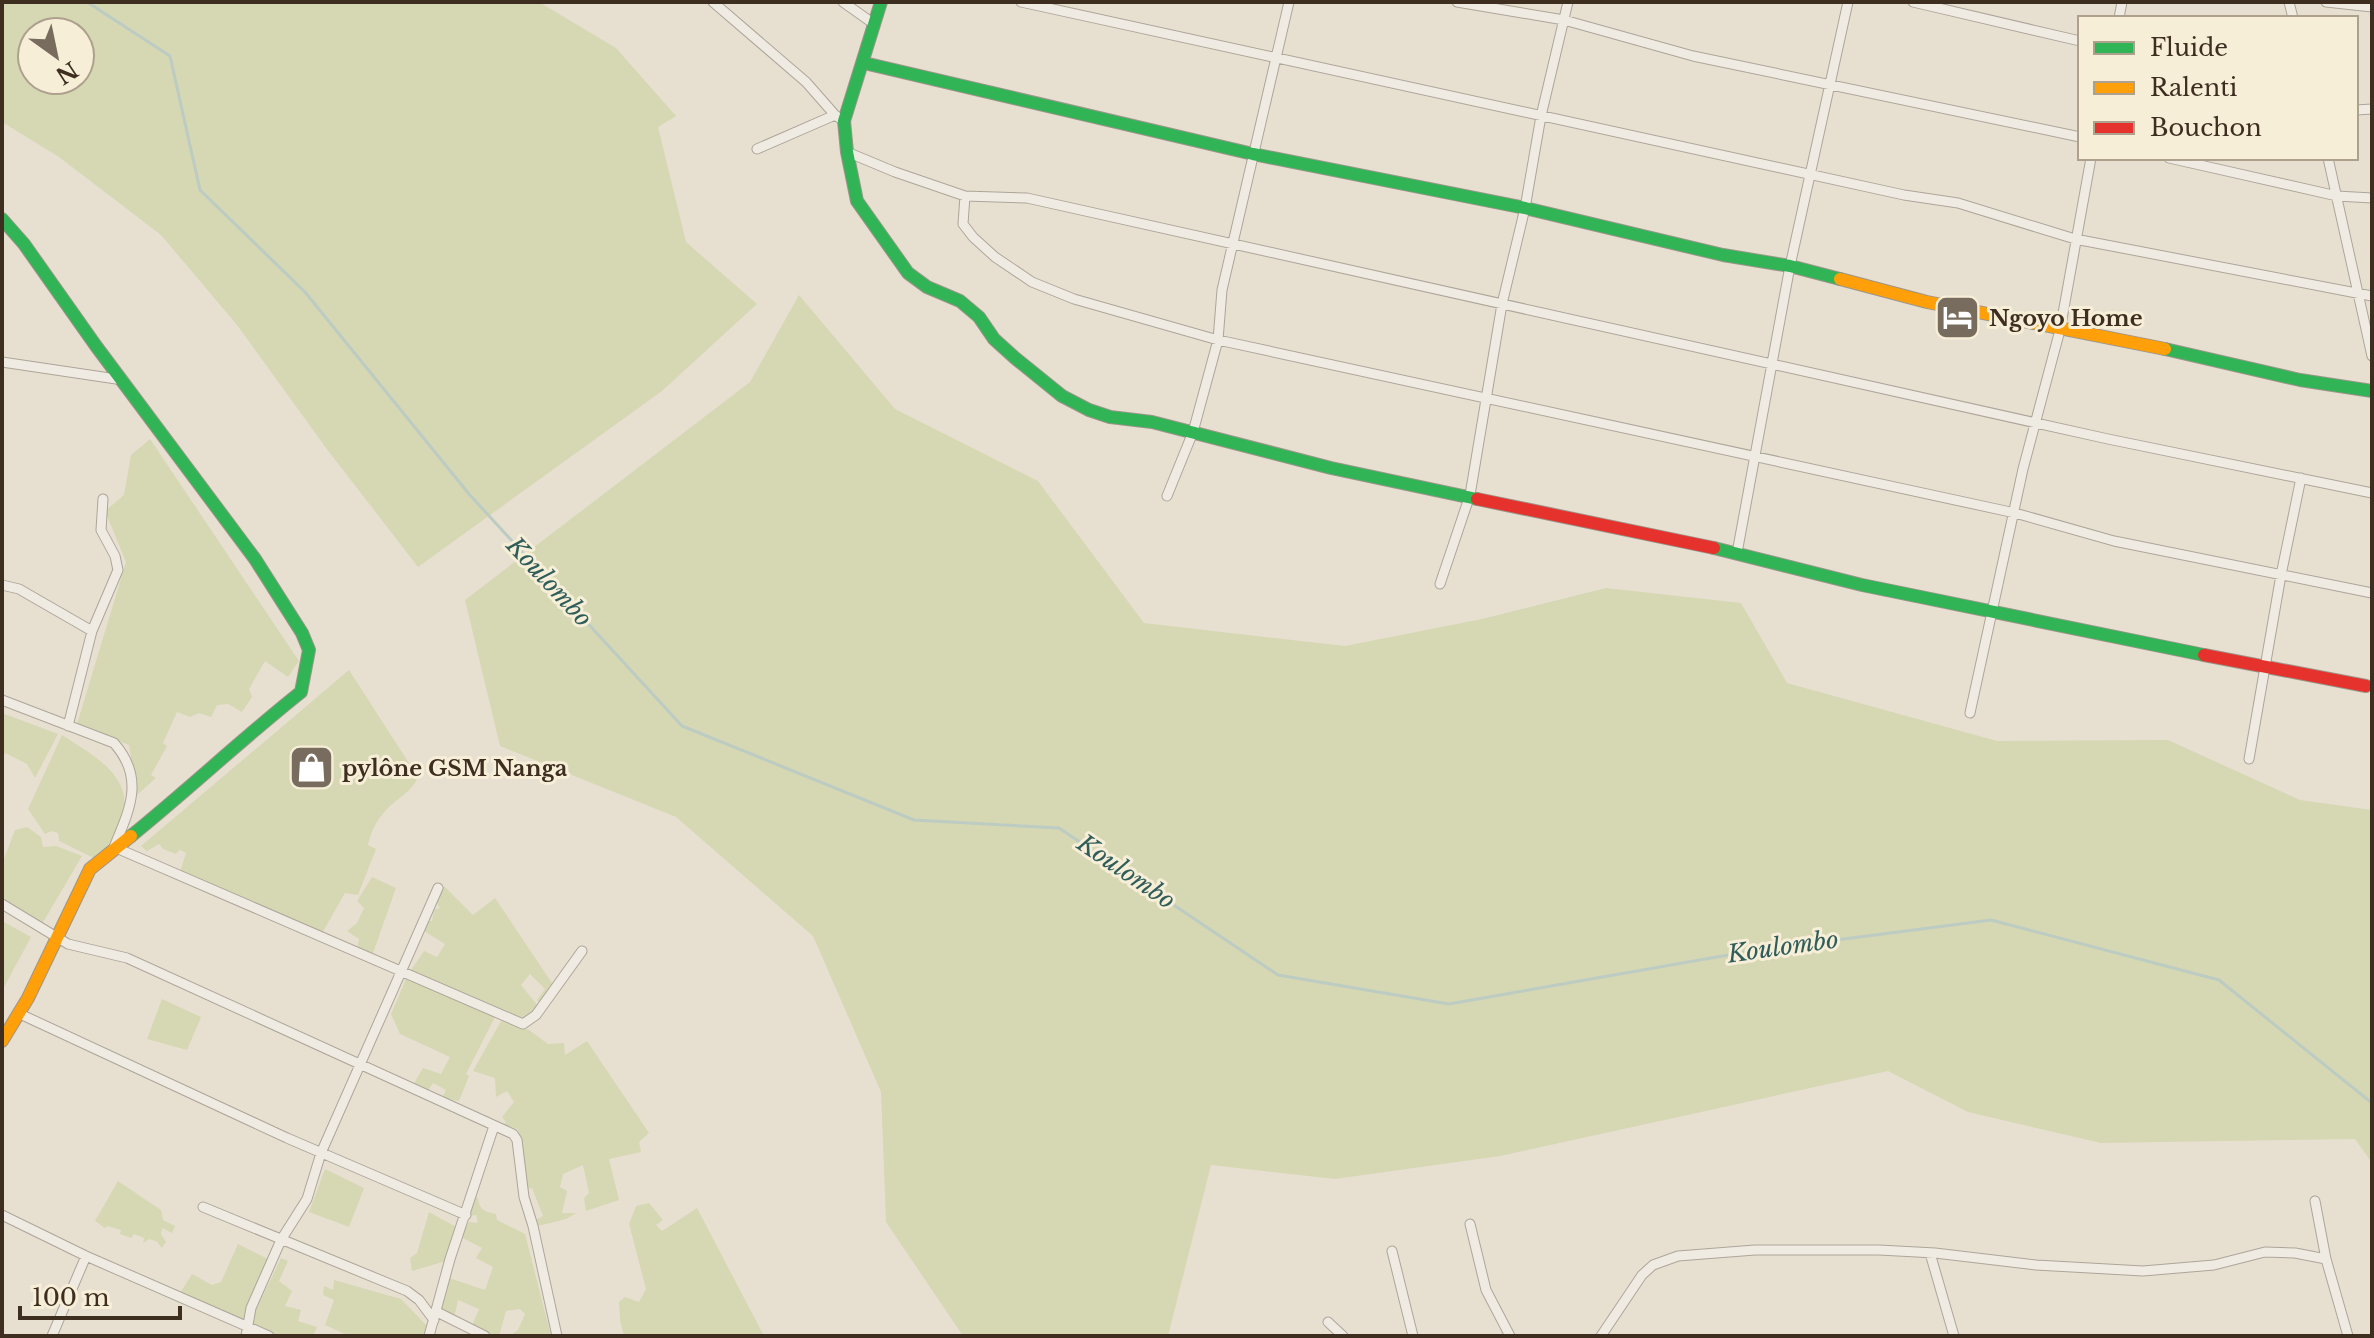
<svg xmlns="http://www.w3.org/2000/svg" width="2374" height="1338" font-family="'Libre Baskerville',serif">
	<rect width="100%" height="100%" fill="#e7e0d1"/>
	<path fill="#d6d7b3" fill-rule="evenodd" d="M2,2H539L616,48L676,116L658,127L686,242L757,304L662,391L418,567L326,448L237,325L161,235L59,157L2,122ZM32,32H80V80H32Z
		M799,295L895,409L1038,481L1144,623L1345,646L1482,619L1606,588L1741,603L1787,683L1997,741L2168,740L2300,800L2372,810V1163L2355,1139L2101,1143L1968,1112L1888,1071L1500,1156L1335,1179L1211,1165L1168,1336H963L886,1222L881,1092L813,936L676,817L500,746L465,600L750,382Z
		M150,439L299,661L288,677L265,661L249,689L252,697L242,712L228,704L217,705L211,717L199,713L190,717L177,712L163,743L167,746L151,775L156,778L137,795L129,745L77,724L126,562L105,511L124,495L131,455Z
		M349,670L418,777C412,792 396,799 386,810C376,821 371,832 368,845L376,849L358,895L345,893L321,935L180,872L186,853L180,850L176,854L163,849L159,844L147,851L141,846Z
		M2,713L58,734L35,778L27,764L5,753L2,759Z
		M62,735C94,756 139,778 120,824C113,840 108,848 94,858L59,841L58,833L52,831L45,834L28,809Z
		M27,827L41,837L43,847L56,846L82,856L42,924L2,899L4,870L2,864L15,830Z
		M372,877L396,888L373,953L357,950L359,939L347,931L357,923L364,908L357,901Z
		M444,886L473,915L495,898L554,986L541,1005L537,1000L545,989L530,974L521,985L538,1006L522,1021L409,973L424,951L437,957L445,944L424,931L428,921H432L434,910L440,908L436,902Z
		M2,921L31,937L2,991Z
		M406,979L495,1017L466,1074L469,1076L459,1101L442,1098L446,1090L433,1083L428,1091L413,1085L423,1068L441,1074L450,1057L400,1034L391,1014Z
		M162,999L201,1017L187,1050L147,1039Z
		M501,1021L529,1030L548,1044L564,1043L565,1055L587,1041L649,1133L639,1142L641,1152L609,1159L619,1200L586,1211L584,1198L589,1193L583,1165L563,1174L560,1187L567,1191L562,1213H576L566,1219L538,1226L537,1219L543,1216L532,1188L526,1189L518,1129L504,1125L506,1122L502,1117L514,1102L507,1091L496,1097L495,1078L473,1071Z
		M325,1169L364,1188L349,1227L309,1212Z
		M118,1181L161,1210L163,1220L175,1226L172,1233L162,1228L161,1234L166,1242L162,1248L156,1241L149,1239L143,1243L144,1238L134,1234L131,1238L120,1234L121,1230L108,1226L105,1228L95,1221Z
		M475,1196L478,1198C479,1210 485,1212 496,1214L497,1220L525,1234L551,1336H510L518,1330L525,1314L520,1309L506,1311L499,1336H492L472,1326L479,1309L458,1300L454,1318L441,1310L449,1278L485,1290L493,1267L476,1258L482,1248L461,1237L469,1222L478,1223L476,1215L468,1216Z
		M649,1203L663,1220L656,1225L662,1231L697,1208L764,1336H624L620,1320L619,1302L625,1297L639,1302L646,1289L629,1224L636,1206Z
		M429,1212L458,1228L446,1261L412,1271L410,1258L417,1253Z
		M238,1244L268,1259L243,1320L180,1293L192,1274L212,1285L221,1282Z
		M281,1258L288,1261L279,1281L292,1291L285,1306L301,1310L298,1321L317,1327L313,1336H277L250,1323Z
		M334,1280L401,1299L427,1326L424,1336H349L325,1325L334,1300L323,1295L324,1286L333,1290Z"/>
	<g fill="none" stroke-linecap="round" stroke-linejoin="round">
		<path stroke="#bcccc2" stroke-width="3" d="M87,2L170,56L200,190L305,292L469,494L682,726L914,820L1059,828L1278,975L1449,1004L1751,951L1991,920L2219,980L2372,1103"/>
		<defs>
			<path id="street" d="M713,2L806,82L835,115L844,121
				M843,2L874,24
				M1021,2L1904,195L1958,203L2075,239L2372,296
				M1457,2L1564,20L1693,56L2080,137
				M1913,2L2080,41
				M2289,2L2293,18
				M2326,2L2372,7
				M2119,18L2122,2
				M2356,110L2372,109
				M757,149L835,115
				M847,152L895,172L965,196L1027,198L2108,439L2372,493
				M2169,158L2337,196L2372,198
				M2328,158L2372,356
				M965,196L963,224L973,237L995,257L1032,282L1074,299L1218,340L2015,513L2114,541L2372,593
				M2,362L123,380
				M1167,496L1193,432L1218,340L1222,290L1289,2
				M1737,553L1790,266L1848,2
				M1440,584L1470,495L1502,304L1525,208L1541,116L1568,2
				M2,585L19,589L92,631L68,726
				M92,631L118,570L115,556L101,530L103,499
				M2,700L114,743C145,778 130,809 114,847L523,1024L536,1015L582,951
				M1970,713L2023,469L2060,330L2091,158
				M2249,759L2281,575L2301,478
				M2,904L68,944L127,958L513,1134L517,1140L524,1197L533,1226L557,1336
				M20,1014L287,1138L466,1215
				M2315,1201L2326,1259L2348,1336
				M203,1207L407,1291L419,1300L434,1320
				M2,1215L86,1256L269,1336
				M1470,1224L1486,1290L1510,1336
				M1392,1251L1413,1336
				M1930,1253L1954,1336
				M437,1312L485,1336
				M1328,1322L1343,1336
				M52,1336L86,1256
				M246,1336L251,1308L281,1240L307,1199L321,1153L438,888
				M429,1336L450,1259L494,1126
				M1601,1336L1642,1275L1653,1265L1678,1256L1755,1250H1879L1935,1253L2036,1265L2143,1271L2214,1265L2265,1252L2295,1253L2326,1259"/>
			<path id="fast" d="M881,2L844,121L847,152L857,201L908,273L927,287L960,301L979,317L994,339L1015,358L1062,396L1089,410L1110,417L1152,422L1331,468L1477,499
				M864,63L1253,154L1525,208L1723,255L1790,266L1840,279
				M2,219L24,244L96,346L255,559L302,633L309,650L301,692C243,738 189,789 131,836
				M2165,349L2300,380L2372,391
				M1714,548L1862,585L2204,655"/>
			<path id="slow" d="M1840,279L1927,302L2165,349
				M2,1041L28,998L90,869L131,836"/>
			<path id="jam" d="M1477,499L1714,548
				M2204,655L2366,686"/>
		</defs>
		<use href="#street" stroke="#ada599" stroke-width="11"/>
		<use href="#fast" stroke="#9c958a" stroke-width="14"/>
		<use href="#slow" stroke="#9c958a" stroke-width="14"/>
		<use href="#jam" stroke="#9c958a" stroke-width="14"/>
		<use href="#street" stroke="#efebe3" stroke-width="9"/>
		<use href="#fast" stroke="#30b455" stroke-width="12"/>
		<use href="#slow" stroke="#ff9f0a" stroke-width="12"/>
		<use href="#jam" stroke="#e5322d" stroke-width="12"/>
	</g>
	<defs>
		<symbol id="hotel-square" viewBox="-11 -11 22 22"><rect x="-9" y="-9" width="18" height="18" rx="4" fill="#786c5e" stroke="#f7eed8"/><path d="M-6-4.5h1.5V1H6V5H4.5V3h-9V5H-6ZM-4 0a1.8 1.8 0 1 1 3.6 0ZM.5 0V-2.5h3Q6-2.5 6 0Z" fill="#fff"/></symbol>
		<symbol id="shop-square" viewBox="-11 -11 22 22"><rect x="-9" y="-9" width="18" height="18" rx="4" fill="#786c5e" stroke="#f7eed8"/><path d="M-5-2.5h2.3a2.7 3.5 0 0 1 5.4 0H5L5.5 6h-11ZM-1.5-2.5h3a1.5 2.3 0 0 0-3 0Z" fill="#fff"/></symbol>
	</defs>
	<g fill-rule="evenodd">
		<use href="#hotel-square" x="1932" y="292" width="51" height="51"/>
		<use href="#shop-square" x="286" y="742" width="51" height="51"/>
	</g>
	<g text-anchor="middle" stroke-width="6" stroke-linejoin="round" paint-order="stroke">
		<g font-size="22" font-weight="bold" fill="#3d2e20" stroke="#f7eed8" text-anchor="start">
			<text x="1989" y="326">Ngoyo Home</text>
			<text x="342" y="776">pylône GSM Nanga</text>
		</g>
		<g font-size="24" font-style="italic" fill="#2f5d5a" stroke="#f7eed8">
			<text transform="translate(549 582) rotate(47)" y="8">Koulombo</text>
			<text transform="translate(1126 872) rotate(34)" y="8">Koulombo</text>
			<text transform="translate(1783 947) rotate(-8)" y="8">Koulombo</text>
		</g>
	</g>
	<rect width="2374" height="1338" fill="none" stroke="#3d2e20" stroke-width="8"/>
	<rect x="2078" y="16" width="280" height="144" fill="#f7eed8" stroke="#ada18e" stroke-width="2"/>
	<rect x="2094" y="42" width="40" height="12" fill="#30b455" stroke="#ada18e" stroke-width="2"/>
	<text x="2150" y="56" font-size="24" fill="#3d2e20">Fluide</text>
	<rect x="2094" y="82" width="40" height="12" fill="#ff9f0a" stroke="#ada18e" stroke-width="2"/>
	<text x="2150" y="96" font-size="24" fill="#3d2e20">Ralenti</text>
	<rect x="2094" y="122" width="40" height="12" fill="#e5322d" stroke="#ada18e" stroke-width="2"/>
	<text x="2150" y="136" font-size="24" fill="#3d2e20">Bouchon</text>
	<g transform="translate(56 56) rotate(147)"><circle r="38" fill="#f7eed8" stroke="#ada18e" stroke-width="2"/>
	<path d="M0-6L14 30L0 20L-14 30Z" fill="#786c5e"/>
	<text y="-12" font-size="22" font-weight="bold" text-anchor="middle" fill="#3d2e20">N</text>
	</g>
	<path d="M20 1306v12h160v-12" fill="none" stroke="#3d2e20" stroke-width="4"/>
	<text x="32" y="1306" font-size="24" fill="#3d2e20" stroke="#f7eed8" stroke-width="6" paint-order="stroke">100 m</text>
</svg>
